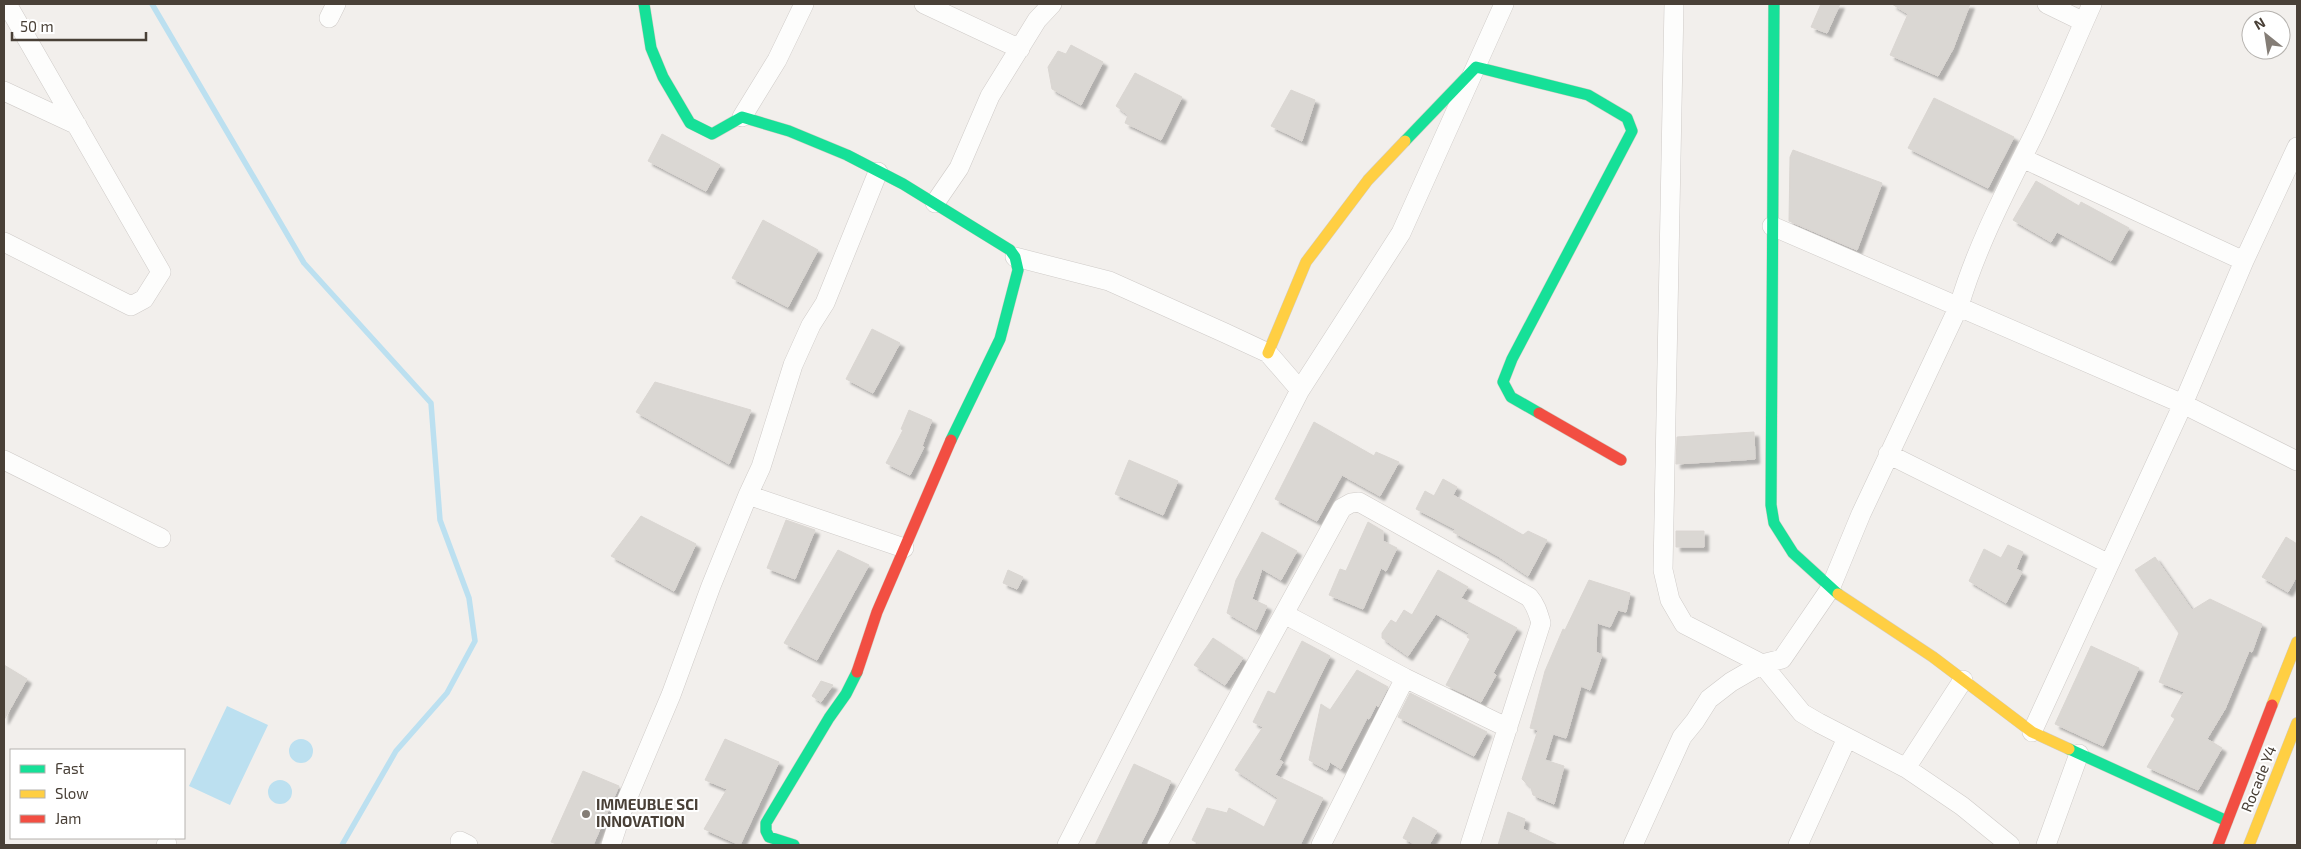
<svg xmlns="http://www.w3.org/2000/svg" width="2301" height="849" font-family="'Exo 2',sans-serif">
	<defs>
		<filter id="shadow"><feDropShadow dx="4.5" dy="4.5" stdDeviation="1" flood-color="#0004"/></filter>
	</defs>
	<rect width="100%" height="100%" fill="#f2efec"/>
	<path fill="#bce0f0" d="M227,706L268,725L230,805L189,786Z
		M289 751a12 12 0 1 1 24 0a12 12 0 1 1-24 0Z
		M268 792a12 12 0 1 1 24 0a12 12 0 1 1-24 0Z"/>
	<g fill="none" stroke-linecap="round" stroke-linejoin="round">
		<path stroke="#bce0f0" stroke-width="5.5" d="M152,4L304,263L431,403L440,520L469,598L475,641L447,693L396,751L342,845"/>
	</g>
	<path fill="#dad7d3" stroke="#dad6d2" filter="url(#shadow)" d="M1821,4H1840L1827,33L1811,27Z
		M1892,4H1970L1953,49L1938,76L1890,55L1908,14Z
		M1071,45L1103,62L1081,105L1052,89L1048,67L1058,51L1066,54Z
		M1135,73L1182,97L1161,140L1125,123L1128,115L1116,106Z
		M1291,90L1315,100L1302,141L1271,126Z
		M1934,98L2014,137L1988,188L1908,148Z
		M662,134L720,165L706,191L648,161Z
		M1793,150L1882,183L1857,250L1789,221L1790,157Z
		M2036,181L2079,206L2081,202L2129,228L2111,261L2057,232L2051,242L2013,220Z
		M763,220L818,250L788,307L732,278Z
		M872,329L900,343L873,393L846,379Z
		M655,382L751,410L729,464L636,412Z
		M909,410L932,420L922,446L924,447L910,475L886,463L903,430L901,429Z
		M1314,422L1374,456L1376,452L1399,462L1380,496L1342,475L1317,521L1275,499Z
		M1754,432L1755,459L1676,464L1677,437Z
		M1129,460L1178,481L1163,515L1115,494Z
		M1443,479L1457,487L1453,495L1523,535L1528,531L1547,540L1528,576L1498,556L1453,532L1455,529L1416,509L1425,491L1434,496Z
		M641,516L696,544L674,591L611,556Z
		M786,520L815,530L795,579L767,568Z
		M1368,522L1383,531V541L1397,548L1386,571L1381,568L1363,609L1329,595L1340,569L1346,571Z
		M1676,531H1704V547H1676Z
		M1262,532L1297,551L1281,580L1262,569L1252,599L1267,606L1256,630L1227,613L1236,580Z
		M2286,537L2297,544V576L2288,592L2262,577Z
		M2008,545L2023,552L2016,569L2022,572L2006,603L1969,581L1984,549L2001,558Z
		M838,550L869,565L817,660L784,643Z
		M2155,557L2192,610L2210,599L2262,624L2252,652L2249,651L2225,709L2207,739L2222,748L2198,790L2147,767L2175,719L2171,716L2184,692L2159,682L2179,633L2135,570Z
		M1008,570L1023,577L1017,589L1003,583Z
		M1438,570L1468,587L1461,598L1517,628L1493,673L1496,675L1481,702L1446,685L1470,639L1467,637L1469,633L1436,614L1408,656L1382,638V633L1391,620L1396,623L1404,610L1412,615Z
		M1589,580L1630,593L1626,612L1618,610L1610,627L1597,623L1596,652L1602,655L1590,690L1581,686L1566,738L1553,734L1545,760L1564,766L1554,804L1533,795L1531,788L1522,779L1538,730L1530,728L1545,671L1563,629L1565,630Z
		M1213,638L1243,658L1225,685L1194,665Z
		M1302,641L1330,656L1279,760L1283,762L1275,775L1323,798L1300,845H1201L1192,840L1207,808L1227,813L1229,808L1264,827L1278,798L1235,770L1263,727L1253,722L1268,691L1275,694Z
		M2091,646L2139,668L2103,746L2055,724Z
		M4,665L27,679L4,720Z
		M1357,670L1388,687L1378,707L1376,705L1369,719L1367,718L1341,769L1330,762L1327,770L1309,760L1321,704L1330,710Z
		M821,681L833,685L821,702L812,696Z
		M1410,693L1487,732L1474,756L1398,717Z
		M725,739L779,762L740,845L704,829L727,789L705,780Z
		M1134,764L1171,781L1156,814L1140,845H1095Z
		M583,771L619,786L593,845H559L551,842Z
		M1508,812L1525,819L1523,829L1558,845H1498Z
		M1413,817L1437,831L1429,845H1416L1403,838Z"/>
	<g fill="none" stroke-linecap="round" stroke-linejoin="round">
		<defs>
			<path id="street" d="M924,4L1020,49
				M2047,4L2084,22
				M329,18L336,4
				M4,91L77,125
				M742,117L777,60L804,4
				M2022,158L2244,261
				M935,203L959,168L990,96L1037,20L1052,4
				M1772,226L2183,404L2297,461
				M4,242L131,306L144,299L161,272L7,4
				M1015,257L1109,281L1225,333L1268,353L1300,390
				M1888,454L2109,564
				M4,460L161,538
				M748,495L904,548
				M1284,614L1405,678L1508,728
				M2032,732L2183,404L2244,261L2297,147
				M1906,768L1963,680
				M460,841L468,845
				M166,845L167,844
				M611,845L622,811L671,695L711,586L748,495L761,467L793,365L811,325L825,303L878,172
				M1067,845L1300,390L1401,233L1504,4
				M1157,845L1342,508L1351,503L1359,502L1529,597C1536,605 1538,613 1541,623L1470,845
				M1321,845L1405,678
				M1633,845L1682,737L1695,721L1709,699L1731,682L1762,664L1684,624L1670,600L1663,570L1674,4
				M1798,845L1847,738
				M2010,845L1962,806L1906,768L1819,723L1802,713L1762,664L1782,659L1830,589L1861,514L1959,306C1977,245 2007,189 2035,132C2055,90 2073,46 2092,4
				M2046,845L2079,754"/>
			<path id="fast" d="M644,4L651,48L663,77L690,123L712,134L742,117L789,131L847,155L903,184L1010,250L1015,257L1018,270L1000,339L951,440
				M1774,4L1771,505L1774,523L1793,553L1838,594
				M1405,141L1476,67L1588,95L1627,118L1632,131L1512,359L1503,382L1511,397L1539,413
				M2069,749L2227,821
				M794,845L769,837L766,831V823L829,718L846,694L857,672"/>
			<path id="slow" d="M1268,353L1306,262L1368,180L1405,141
				M1838,594L1933,657L2032,732L2069,749
				M2272,705L2297,642
				M2249,845L2297,723"/>
			<path id="jam" d="M1539,413L1621,460
				M857,672L877,612L951,440
				M2218,845L2272,705"/>
		</defs>
		<use href="#street" stroke="#cfcbc8" stroke-width="20"/>
		<use href="#fast" stroke="#d3cdc4" stroke-width="12"/>
		<use href="#slow" stroke="#d3cdc4" stroke-width="12"/>
		<use href="#jam" stroke="#d3cdc4" stroke-width="12"/>
		<use href="#street" stroke="#fdfdfc" stroke-width="19"/>
		<use href="#fast" stroke="#16e098" stroke-width="11"/>
		<use href="#slow" stroke="#ffcf43" stroke-width="11"/>
		<use href="#jam" stroke="#f24e42" stroke-width="11"/>
	</g>
	<circle fill="#847d76" stroke="#fff" stroke-width="2" cx="586" cy="814" r="5"/>
	<g text-anchor="middle" stroke-width="4" stroke-linejoin="round" paint-order="stroke">
		<g font-size="15" fill="#494037" stroke="#fff">
			<text transform="translate(2259 779) rotate(-68)" y="5">Rocade Y4</text>
		</g>
		<g font-size="15" font-weight="bold" fill="#494037" stroke="#fff" text-anchor="start">
			<text x="596" y="810">IMMEUBLE SCI<tspan x="596" dy="17">INNOVATION</tspan></text>
		</g>
	</g>
	<rect width="2301" height="849" fill="none" stroke="#494037" stroke-width="10"/>
	<rect x="10" y="749" width="175" height="90" fill="#ffffff" stroke="#b6b3af"/>
	<rect x="20" y="765" width="25" height="8" fill="#16e098" stroke="#b6b3af"/>
	<text x="55" y="774" font-size="15" fill="#494037">Fast</text>
	<rect x="20" y="790" width="25" height="8" fill="#ffcf43" stroke="#b6b3af"/>
	<text x="55" y="799" font-size="15" fill="#494037">Slow</text>
	<rect x="20" y="815" width="25" height="8" fill="#f24e42" stroke="#b6b3af"/>
	<text x="55" y="824" font-size="15" fill="#494037">Jam</text>
	<g transform="translate(2266 35) rotate(330)"><circle r="24" fill="#ffffff" stroke="#b6b3af"/>
	<path d="M0-4L9 19L0 12L-9 19Z" fill="#847d76"/>
	<text y="-8" font-size="14" font-weight="bold" text-anchor="middle" fill="#494037">N</text>
	</g>
	<path d="M12 32v8h134v-8" fill="none" stroke="#494037" stroke-width="2.5"/>
	<text x="20" y="32" font-size="15" fill="#494037" stroke="#ffffff" stroke-width="4" paint-order="stroke">50 m</text>
</svg>
